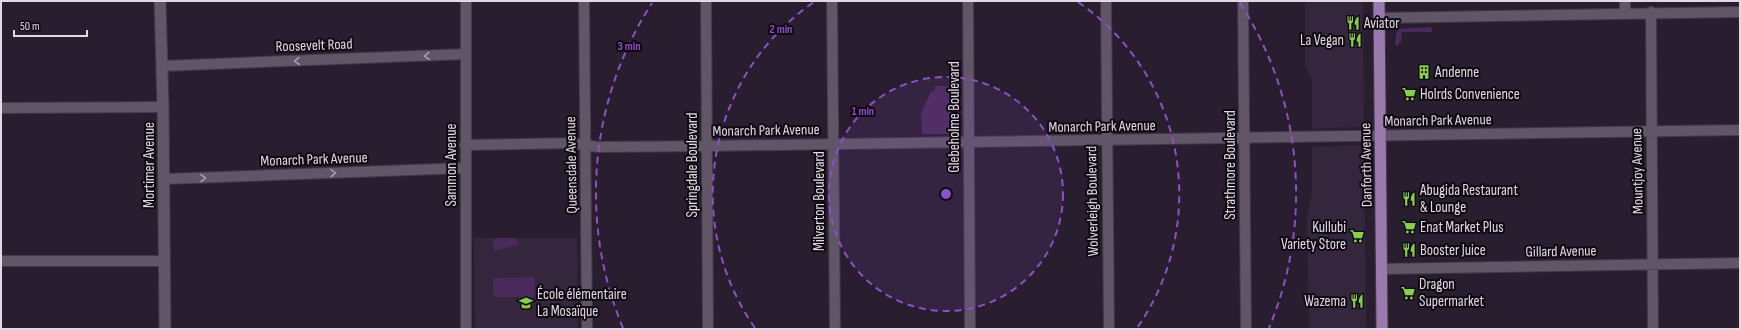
<svg xmlns="http://www.w3.org/2000/svg" width="1741" height="330" font-family="'Sofia Sans Condensed',sans-serif">
	<rect width="100%" height="100%" fill="#291e2f"/>
	<path fill="#34263c" d="M1305,1H1363L1364,123L1360,127L1312,129V79L1305,64Z
		M1359,145L1364,152L1366,329H1309L1307,216L1312,192V147Z
		M474,238H577L578,329H475Z"/>
	<path fill="#4a295b" d="M1430,27L1432,29V32H1402L1401,42H1399V45H1395L1396,33L1399,29Z
		M953,69H960L959,130L954,134H922L921,113L931,91H935V86H953Z
		M495,238H515L518,242V245L494,251L493,243Z
		M534,277L535,297H494L493,278Z"/>
	<g fill="none" stroke-linecap="round" stroke-linejoin="round">
		<defs>
			<path id="minor" d="M584,1L587,329
				M706,1L708,329
				M832,1L835,329
				M968,1L970,329
				M1106,1L1109,329
				M1243,1L1246,329
				M1625,1V13
				M1651,12L1653,329
				M1379,18L1740,12
				M162,66L466,54
				M1,108L163,107
				M465,145L573,143L598,147L707,146L1740,130
				M164,179L465,168
				M1,261H164
				M1382,269L1740,263
				M466,329V1"/>
			<path id="tertiary" d="M160,1L163,107L165,329"/>
			<path id="primary" d="M1379,1L1382,329"/>
		</defs>
		<use href="#minor" stroke="#433a48" stroke-width="12"/>
		<use href="#tertiary" stroke="#433a48" stroke-width="13"/>
		<use href="#primary" stroke="#433a48" stroke-width="13"/>
		<use href="#minor" stroke="#615568" stroke-width="10"/>
		<use href="#tertiary" stroke="#615568" stroke-width="11"/>
		<use href="#primary" stroke="#9b78ae" stroke-width="11"/>
	</g>
	<defs><path id="oneway-chevron" d="M-2-3.5L2.5 0L-2 3.5" fill="none" stroke-width="1.6" stroke-linecap="round" stroke-linejoin="round"/></defs>
	<g stroke="#a79ead">
		<use href="#oneway-chevron" transform="translate(427 56) rotate(178)"/>
		<use href="#oneway-chevron" transform="translate(297 61) rotate(178)"/>
		<use href="#oneway-chevron" transform="translate(333 173) rotate(-2)"/>
		<use href="#oneway-chevron" transform="translate(203 178) rotate(-2)"/>
	</g>
	<circle cx="946" cy="194" r="117" fill="#8f4fc7" fill-opacity=".12"/>
	<g fill="none" stroke="#8f4fc7" stroke-width="2" stroke-dasharray="7 5">
		<circle cx="946" cy="194" r="117"/>
		<path d="M755 328A233 233 0 0 1 814 2M1078 2A233 233 0 0 1 1137 328"/>
		<path d="M623 328A350 350 0 0 1 652 3M1240 3A350 350 0 0 1 1269 328"/>
	</g>
	<defs>
		<symbol id="restaurant-bare" viewBox="-9 -9 18 18"><path d="M-5-6h1v4h1v-4h1v4h1v-4h1v5L-1.5 .5V6h-2V.5L-5-1ZM5-6V6H3V1.5H1.5Q1.5-4 5-6Z" fill="#87cf4a" stroke="#0f0a11" stroke-width="2.5" paint-order="stroke"/></symbol>
		<symbol id="building-bare" viewBox="-9 -9 18 18"><path d="M-4-6H4V6H1V3H-1V6H-4ZM-2.5-4.3h1.7v1.8h-1.7ZM.8-4.3h1.7v1.8H.8ZM-2.5-1h1.7V.8h-1.7ZM.8-1h1.7V.8H.8Z" fill="#87cf4a" stroke="#0f0a11" stroke-width="2.5" paint-order="stroke"/></symbol>
		<symbol id="supermarket-bare" viewBox="-9 -9 18 18"><path d="M-6-5.5h2.5l.6 2H6L4.5 2H-2.5L-4.4-4H-6ZM-1.5 3.2a1.3 1.3 0 1 0 .1 0ZM3 3.2a1.3 1.3 0 1 0 .1 0Z" fill="#87cf4a" stroke="#0f0a11" stroke-width="2.5" paint-order="stroke"/></symbol>
		<symbol id="school-bare" viewBox="-9 -9 18 18"><path d="M0-5L7-2L0 1L-7-2ZM-4 1L0 2.5L4 1V4Q0 6-4 4Z" fill="#87cf4a" stroke="#0f0a11" stroke-width="2.5" paint-order="stroke"/></symbol>
	</defs>
	<g fill-rule="evenodd">
		<use href="#restaurant-bare" x="1343" y="13" width="20" height="20"/>
		<use href="#restaurant-bare" x="1345" y="30" width="20" height="20"/>
		<use href="#building-bare" x="1414" y="62" width="20" height="20"/>
		<use href="#supermarket-bare" x="1399" y="84" width="20" height="20"/>
		<use href="#restaurant-bare" x="1399" y="189" width="20" height="20"/>
		<use href="#supermarket-bare" x="1399" y="217" width="20" height="20"/>
		<use href="#supermarket-bare" x="1347" y="226" width="20" height="20"/>
		<use href="#restaurant-bare" x="1399" y="240" width="20" height="20"/>
		<use href="#supermarket-bare" x="1398" y="283" width="20" height="20"/>
		<use href="#restaurant-bare" x="1347" y="291" width="20" height="20"/>
		<use href="#school-bare" x="516" y="293" width="20" height="20"/>
	</g>
	<g text-anchor="middle" stroke-width="4" stroke-linejoin="round" paint-order="stroke">
		<g font-size="15" fill="#e1dae5" stroke="#0f0a11" text-anchor="start">
			<text x="1364" y="28">Aviator</text>
			<text x="1344" y="45" text-anchor="end">La Vegan</text>
			<text x="1435" y="77">Andenne</text>
			<text x="1420" y="99">Holrds Convenience</text>
			<text x="1420" y="195">Abugida Restaurant<tspan x="1420" dy="17">&amp; Lounge</tspan></text>
			<text x="1346" y="232" text-anchor="end">Kullubi<tspan x="1346" dy="17">Variety Store</tspan></text>
			<text x="1420" y="232">Enat Market Plus</text>
			<text x="1420" y="255">Booster Juice</text>
			<text x="1419" y="289">Dragon<tspan x="1419" dy="17">Supermarket</tspan></text>
			<text x="537" y="299">École élémentaire<tspan x="537" dy="17">La Mosaïque</tspan></text>
			<text x="1346" y="306" text-anchor="end">Wazema</text>
		</g>
		<g font-size="15" fill="#e1dae5" stroke="#0f0a11">
			<text transform="translate(314 45) rotate(-2)" y="5">Roosevelt Road</text>
			<text transform="translate(954 117) rotate(-90)" y="5">Glebeholme Boulevard</text>
			<text transform="translate(1438 120) rotate(-1)" y="5">Monarch Park Avenue</text>
			<text transform="translate(1102 126) rotate(-1)" y="5">Monarch Park Avenue</text>
			<text transform="translate(766 130) rotate(-1)" y="5">Monarch Park Avenue</text>
			<text transform="translate(314 159) rotate(-2)" y="5">Monarch Park Avenue</text>
			<text transform="translate(149 165) rotate(-90)" y="5">Mortimer Avenue</text>
			<text transform="translate(451 165) rotate(-90)" y="5">Sammon Avenue</text>
			<text transform="translate(571 165) rotate(-91)" y="5">Queensdale Avenue</text>
			<text transform="translate(692 165) rotate(-90)" y="5">Springdale Boulevard</text>
			<text transform="translate(1230 165) rotate(-90)" y="5">Strathmore Boulevard</text>
			<text transform="translate(1366 165) rotate(-91)" y="5">Danforth Avenue</text>
			<text transform="translate(1637 171) rotate(-91)" y="5">Mountjoy Avenue</text>
			<text transform="translate(819 201) rotate(-90)" y="5">Milverton Boulevard</text>
			<text transform="translate(1092 201) rotate(-91)" y="5">Wolverleigh Boulevard</text>
			<text transform="translate(1561 251) rotate(-1)" y="5">Gillard Avenue</text>
		</g>
	</g>
	<circle cx="946" cy="194" r="6" fill="#8f4fc7" stroke="#0f0a11" stroke-width="2"/>
	<g font-size="12" text-anchor="middle" font-weight="bold" fill="#8f4fc7" stroke="#0f0a11" stroke-width="4" stroke-linejoin="round" paint-order="stroke">
		<text x="781" y="33">2 min</text>
		<text x="629" y="50">3 min</text>
		<text x="863" y="115">1 min</text>
	</g>
	<rect width="1741" height="330" fill="none" stroke="#e1dae5" stroke-width="4"/>
	<path d="M14 30v6h73v-6" fill="none" stroke="#e1dae5" stroke-width="2"/>
	<text x="20" y="30" font-size="12" fill="#e1dae5" stroke="#0f0a11" stroke-width="3" paint-order="stroke">50 m</text>
</svg>
